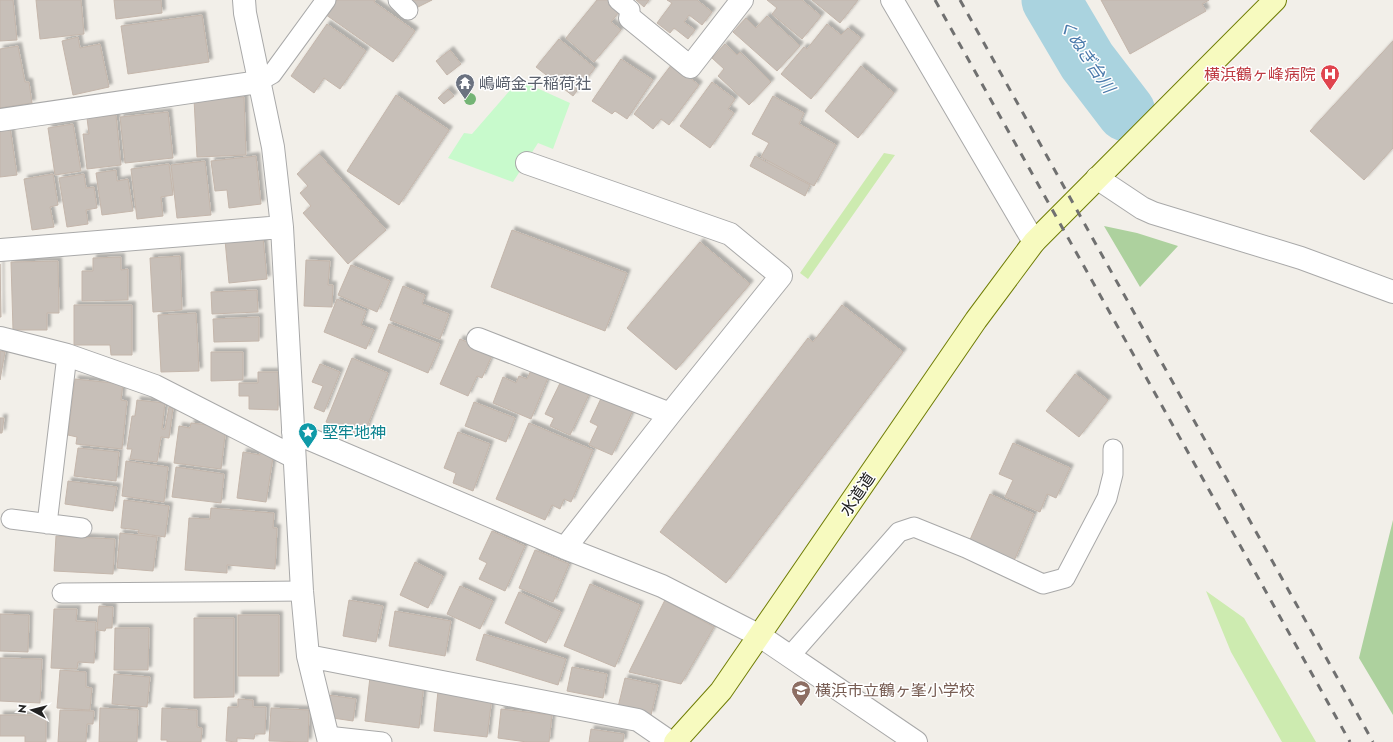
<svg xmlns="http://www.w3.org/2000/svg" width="1393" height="742" font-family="Jost,'Noto Sans JP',sans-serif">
	<defs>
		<filter id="shadow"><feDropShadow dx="3.5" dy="-3.5" stdDeviation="1" flood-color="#0004"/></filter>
	</defs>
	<rect width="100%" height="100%" fill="#f2efe9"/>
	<path fill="#cdebb0" d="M884,153L895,155L808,279L800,273Z
		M1206,591L1244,618L1316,742H1282L1231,652Z"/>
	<path fill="#add19e" d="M1104,226L1137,233L1178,246L1140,287Z
		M1393,520V715L1359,658Z"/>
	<path fill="#c8facc" d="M519,80L570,103L553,149L538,143L513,182L448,158L464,133L472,134Z"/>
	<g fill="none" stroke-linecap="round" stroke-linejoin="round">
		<path stroke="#aad3df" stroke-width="59" d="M1051,0L1087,61L1126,112"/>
	</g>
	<path fill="#c7bfb8" stroke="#c4b6ab" filter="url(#shadow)" d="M0,0H13L17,40L0,41Z
		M36,0H81L84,34L40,39Z
		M114,0H161L162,13L116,19Z
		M331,0H375L374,2L415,31L393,62L322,12Z
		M410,0H432L414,9Z
		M597,0H615L623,7L611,22L621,30L594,62L566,38Z
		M636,0H649L644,7Z
		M667,0H697L712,12L702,25L689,15L684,22L695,30L688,39L674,28L670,33L657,23L672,3Z
		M767,0H802L821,16L802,39L772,14L777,8Z
		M812,0H858L840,23Z
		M1101,0H1209L1202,4L1206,11L1130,54Z
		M202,15L209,62L128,74L121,26Z
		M767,16L800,46L777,71L733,32L746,18L756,28Z
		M327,24L366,51L340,89L324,78L314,93L291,76Z
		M827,24L841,35L848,28L861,38L811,99L781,74L804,47L807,49Z
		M78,37L80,48L100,44L109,87L73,95L62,41Z
		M559,39L595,68L573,96L536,67Z
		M1393,41V148L1364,180L1310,131Z
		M725,44L737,55L740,52L771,82L749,105L718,76L724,69L712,58Z
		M18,46L25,82H29L32,103L0,108V49Z
		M450,50L461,64L447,75L436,61Z
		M621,59L653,80L627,119L615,111L612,114L592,101Z
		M672,64L699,85L669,125L661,119L653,129L634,114Z
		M861,66L894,93L858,138L825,111Z
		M712,82L735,99L728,109L734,113L710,148L680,126Z
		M448,89L454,96L444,104L438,98Z
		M396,95L449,130L399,205L347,171Z
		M773,96L804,113L799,124L836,145L814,186L761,157L769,143L752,134Z
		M244,97L246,155L197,157L194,99Z
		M168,112L173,158L125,163L120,117Z
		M116,115L121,165L87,169L83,134H89L87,118Z
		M73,124L81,171L55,175L48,128Z
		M10,127L17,175L0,177V128Z
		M319,154L386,230L348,264L303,213L311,206L300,193L308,186L297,174Z
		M256,156L261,204L229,208L227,190L215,191L211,161Z
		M755,156L810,185L805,196L750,166Z
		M205,161L211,215L177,218L171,165Z
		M169,164L173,195L161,197L163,216L137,219L131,169Z
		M116,170L117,181L128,179L133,211L102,215L96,173Z
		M53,174L58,205L50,207L54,227L32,230L24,179Z
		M84,174L86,188L94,187L97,208L86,210L88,224L67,227L59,178Z
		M512,230L627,273L605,331L491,287Z
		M263,237L267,279L229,283L225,240Z
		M700,242L750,284L676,370L627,328Z
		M180,256L182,310L153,312L150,258Z
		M121,257V270L128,269V300L82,301V271H93V258Z
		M306,260L330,261L328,285H333L332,307L304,306Z
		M58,261L59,313H47V330H13L11,262Z
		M0,264L1,317H0Z
		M351,265L390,281L377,312L338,295Z
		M403,286L425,295L422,304L449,314L440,339L390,320Z
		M257,290L258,312L212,314L211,292Z
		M337,299L366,311L361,325L374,330L366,349L324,332Z
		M74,305H132V355H111L110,345H74Z
		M842,305L903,352L726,583L660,532L808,338L813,342Z
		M196,313L199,371L161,372L158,315Z
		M259,317V341L214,342L213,319Z
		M389,324L440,344L428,373L378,352Z
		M460,339L493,353L482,378L477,376L468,396L440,384Z
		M0,351L5,352L0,380Z
		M211,352H243V380L211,381Z
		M352,358L388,373L363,437L326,422Z
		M320,364L340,372L324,412L314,408L323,386L312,382Z
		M533,366L550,373L531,419L493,403L503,377L516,383L519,376L527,379Z
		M258,372H278V410L249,409V396H239V383H258Z
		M1075,374L1108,400L1079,437L1046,411Z
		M563,377L591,390L570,435L550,426L554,418L545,414Z
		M75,379L123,384L121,400L127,401L122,449L76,444L77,437L68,435Z
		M604,392L635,406L612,455L589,445L598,426L590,422Z
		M137,400L165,403L162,429H165L169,407L173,408L169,438L161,437L157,462L130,459L132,449H127L132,416H135Z
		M474,402L515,418L506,442L465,426Z
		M0,418H4L2,433H0Z
		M191,423L226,427L221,469L174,463L179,426L190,428Z
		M529,423L593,450L571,502L564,499L560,509L552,505L545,520L496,499Z
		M458,432L490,444L473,491L453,483L456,473L444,468Z
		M1013,443L1070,468L1056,498L1047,494L1040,512L1005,497L1013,480L999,474Z
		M78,448L119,452L116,481L74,476Z
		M260,449L274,451L266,502L237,498L243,452L260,455Z
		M126,461L168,467L164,502L122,496Z
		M176,467L224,474L221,503L172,497Z
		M68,481L117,487L113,511L65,504Z
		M990,494L1034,514L1014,561L969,542Z
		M124,500L169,506L165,537L138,533L139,530L121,528Z
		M211,508L274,513L273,528H277L275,569L227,565V573L185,570L189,518L210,519Z
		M492,531L525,546L505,591L479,579L487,563L479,559Z
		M120,533L157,537L153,571L117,568Z
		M56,536L115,539L113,574L54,571Z
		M535,550L569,564L553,602L519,588Z
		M415,562L443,576L428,608L400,595Z
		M590,584L640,605L615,667L564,646Z
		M460,586L493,601L480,629L447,614Z
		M519,592L561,612L546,643L505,623Z
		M349,600L383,606L376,642L343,636Z
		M665,600L714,627L681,684L629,672Z
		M99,606L113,607L112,628H106L105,631L97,630Z
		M54,609H77L76,621L96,622L94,663L78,662L77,669L51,668Z
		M395,611L451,621L445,656L389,646Z
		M0,614L29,615L28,652L0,651Z
		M238,615H279V676H238Z
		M194,618H234V697L194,698Z
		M115,628H149L148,670H114Z
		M484,634L566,659L558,685L476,660Z
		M0,658L42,659L40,703L0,701Z
		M572,667L607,674L603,698L567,691Z
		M60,670L86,672V687L92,688L90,710L57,708Z
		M114,674L150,677L147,707L112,704Z
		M370,677L424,684L419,728L365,721Z
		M625,678L658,685L651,715L618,707Z
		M438,691L492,697L487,737L434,731Z
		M328,695L356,699L353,721L326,717Z
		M238,699L253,700V707H266L265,734H255L254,739L237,738V742L226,741L228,707H238Z
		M100,708L138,710L137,742H99Z
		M162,708L197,710V727L202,728L201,742H167V740H161Z
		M271,708L309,710L308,742L269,741Z
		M501,709L552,715L549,742H527L498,738Z
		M60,710L94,711L93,724H87L86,742H58Z
		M0,715H46V742H25V736H0Z
		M591,729L624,734L623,742H589Z"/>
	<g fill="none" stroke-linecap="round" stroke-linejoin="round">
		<defs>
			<path id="lane" d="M398,0L408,10
				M618,0L630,10V18
				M258,82L272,74L326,0
				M11,519L82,528
				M47,524L67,355
				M62,593L302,591
				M790,656L899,532L914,527L966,548L1043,584L1065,578L1107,498L1113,474V449
				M327,736L382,742"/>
			<path id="street" d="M244,0L245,13L273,147L282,227L302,591L308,656L329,742
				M892,0L1034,242
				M630,18L690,67L742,0
				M0,120L258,82
				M527,163L730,234L781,276L670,414L565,548
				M1097,178L1142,208L1153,213L1301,258L1393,292
				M0,250L282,227
				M0,338L67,355L155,386L294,457
				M478,339L670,414
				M293,432L565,548L662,586L760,636L916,742
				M308,656L638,720L670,742"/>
			<path id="secondary" d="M675,742L721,691L976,320L1034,242L1275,0"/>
		</defs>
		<use href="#lane" stroke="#a9a9a9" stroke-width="21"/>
		<use href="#street" stroke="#a9a9a9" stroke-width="24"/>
		<use href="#secondary" stroke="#707d05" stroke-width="24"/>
		<use href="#lane" stroke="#fff" stroke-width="19"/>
		<use href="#street" stroke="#fff" stroke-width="22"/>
		<use href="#secondary" stroke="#f7fabf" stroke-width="22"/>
		<path stroke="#707070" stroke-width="3" stroke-dasharray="8 8" stroke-linecap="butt" d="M935,0L1350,742
			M960,0L1373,742"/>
	</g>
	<circle fill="#74b475" cx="470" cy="99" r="6"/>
	<defs>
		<symbol id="hospital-pin" viewBox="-11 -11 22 30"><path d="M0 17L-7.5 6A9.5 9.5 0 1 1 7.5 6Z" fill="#e0444e" stroke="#fff"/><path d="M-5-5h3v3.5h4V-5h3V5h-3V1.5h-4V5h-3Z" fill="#fff"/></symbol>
		<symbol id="temple-pin" viewBox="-11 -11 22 30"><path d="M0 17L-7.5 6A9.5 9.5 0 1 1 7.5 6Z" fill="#6b7280" stroke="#fff"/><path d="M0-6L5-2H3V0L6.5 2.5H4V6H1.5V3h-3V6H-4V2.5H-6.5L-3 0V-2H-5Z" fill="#fff"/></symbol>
		<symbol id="sight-pin" viewBox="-11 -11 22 30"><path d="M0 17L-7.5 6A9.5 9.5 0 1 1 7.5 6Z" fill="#0f9aa8" stroke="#fff"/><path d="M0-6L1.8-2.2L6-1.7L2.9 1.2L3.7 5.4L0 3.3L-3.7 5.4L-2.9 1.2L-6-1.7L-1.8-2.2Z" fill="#fff"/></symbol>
		<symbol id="school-pin" viewBox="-11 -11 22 30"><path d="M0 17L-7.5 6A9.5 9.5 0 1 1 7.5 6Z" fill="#8d6e63" stroke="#fff"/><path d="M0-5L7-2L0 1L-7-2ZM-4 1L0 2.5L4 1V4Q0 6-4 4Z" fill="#fff"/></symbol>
	</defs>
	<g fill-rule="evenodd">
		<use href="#hospital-pin" x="1319" y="63" width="22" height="30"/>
		<use href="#temple-pin" x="454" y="72" width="22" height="30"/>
		<use href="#sight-pin" x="297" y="421" width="22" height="30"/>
		<use href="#school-pin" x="790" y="679" width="22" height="30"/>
	</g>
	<g text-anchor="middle" stroke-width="3" stroke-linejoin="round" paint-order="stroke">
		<g font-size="16" fill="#be3a42" stroke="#fff" text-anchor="end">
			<text x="1316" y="80">横浜鶴ヶ峰病院</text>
		</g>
		<g font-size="16" fill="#5b616d" stroke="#fff" text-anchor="start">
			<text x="479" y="89">嶋﨑金子稲荷社</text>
		</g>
		<g font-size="16" fill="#0d838f" stroke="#fff" text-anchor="start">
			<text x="322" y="438">堅牢地神</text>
		</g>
		<g font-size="16" fill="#222" stroke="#fff">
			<text transform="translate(857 494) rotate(-56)" y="6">水道道</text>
		</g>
		<g font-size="16" fill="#785e54" stroke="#fff" text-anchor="start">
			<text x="815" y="696">横浜市立鶴ヶ峯小学校</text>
		</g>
		<g font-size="17" font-style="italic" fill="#4a7aab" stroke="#fff">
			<text transform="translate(1087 56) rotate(56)" y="6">くぬぎ台川</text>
		</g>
	</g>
	<g transform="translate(32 710) rotate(277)" stroke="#ffffff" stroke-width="3" paint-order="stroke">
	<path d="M0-3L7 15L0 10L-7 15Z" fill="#222222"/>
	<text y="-6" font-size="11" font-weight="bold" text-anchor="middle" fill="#222222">N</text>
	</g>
</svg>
